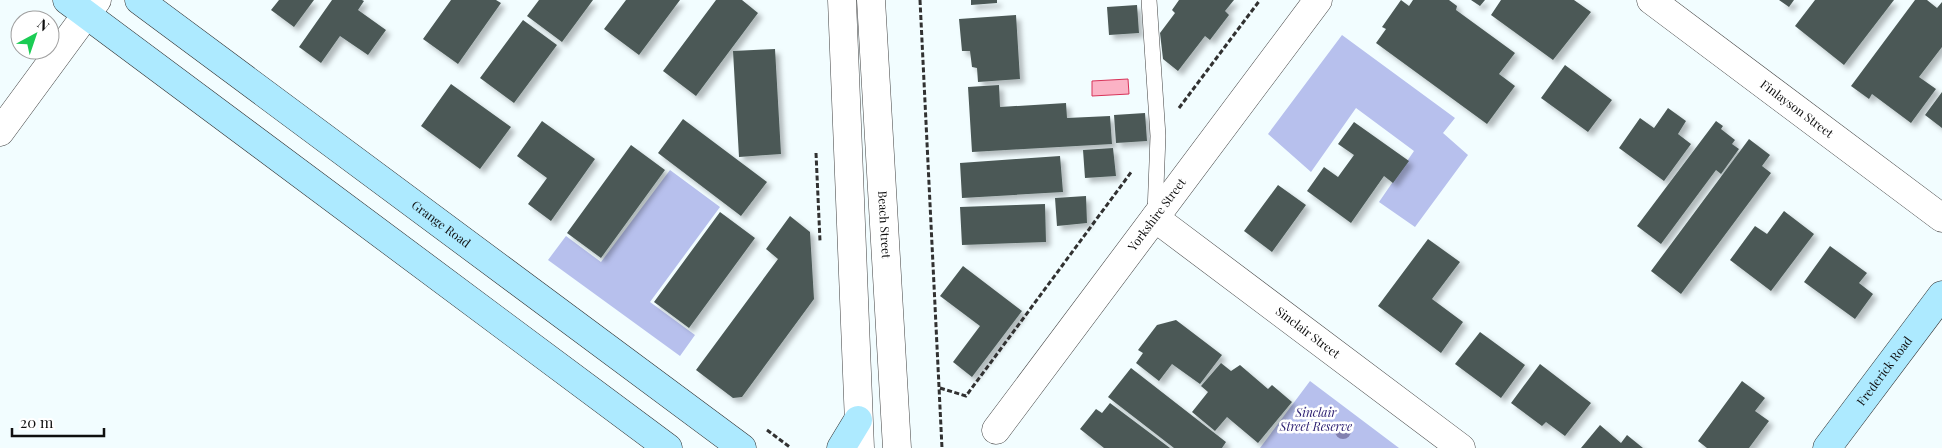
<svg xmlns="http://www.w3.org/2000/svg" width="1942" height="448" font-family="'Playfair Display',serif">
	<defs>
		<filter id="shadow"><feDropShadow dx="4.5" dy="4.5" stdDeviation="2.5" flood-color="#0004"/></filter>
	</defs>
	<rect width="100%" height="100%" fill="#f2fdff"/>
	<path fill="#b7c0ed" d="M1342,35L1455,118L1443,133L1468,155L1415,227L1379,202L1414,151L1356,108L1311,172L1268,134Z
		M670,170L720,207L650,302L695,335L680,356L548,260L566,236L601,262Z
		M1310,381L1399,448H1260Z"/>
	<path fill="#fbb2c5" stroke="#d83359" d="M1128,79L1129,94L1092,96V81Z"/>
	<path fill="#4b5956" filter="url(#shadow)" d="M279,0H314L294,27L271,10Z
		M332,0H362L364,1L358,10L386,30L368,55L340,36L321,63L299,47Z
		M451,0H496L501,3L458,64L423,39Z
		M539,0H593L562,42L527,16Z
		M626,0H680L639,55L604,29Z
		M716,0H742L758,13L696,96L663,71Z
		M971,0H997V3L971,5Z
		M1179,0H1234L1225,11L1229,15L1210,40L1205,36L1178,71L1163,59L1160,33L1175,13L1172,10Z
		M1401,0L1409,6L1413,0H1449L1457,6L1456,10L1515,53L1499,74L1515,86L1487,124L1376,43L1386,29L1382,27Z
		M1471,0H1485L1480,6Z
		M1501,0H1574L1591,12L1553,60L1491,15Z
		M1779,0H1794L1789,7Z
		M1815,0H1894L1844,65L1795,26Z
		M1915,0H1927L1937,8L1942,2V47L1919,77L1936,89L1911,123L1872,94L1869,99L1851,86Z
		M1137,5L1139,33L1109,35L1107,7Z
		M1016,15L1020,79L978,82L977,68L972,67L970,51H962L959,19Z
		M523,20L557,45L514,103L480,78Z
		M775,49L781,154L739,157L733,51Z
		M1565,65L1612,100L1588,132L1541,98Z
		M451,84L511,127L480,169L421,126Z
		M999,85L1000,107L1066,103L1067,118L1110,116L1112,144L972,152L968,87Z
		M1942,92V128L1925,115Z
		M1668,108L1686,121L1678,134L1691,144L1664,181L1619,148L1640,118L1654,128Z
		M1145,113L1147,141L1116,143L1114,115Z
		M683,119L767,182L741,216L658,153Z
		M542,121L595,159L551,221L528,204L547,178L517,156Z
		M1716,121L1723,126L1721,129L1735,140L1732,144L1739,149L1721,174L1716,170L1661,244L1637,226Z
		M1354,122L1409,161L1393,183L1384,176L1351,223L1307,191L1324,167L1338,177L1354,155L1338,144Z
		M1749,139L1770,155L1762,166L1771,173L1681,294L1651,271Z
		M631,145L665,170L601,258L567,233Z
		M1113,148L1116,176L1085,178L1083,150Z
		M1060,156L1063,192L962,198L960,163Z
		M1278,185L1306,205L1272,252L1244,231Z
		M1086,196L1087,223L1057,226L1055,198Z
		M1045,204L1046,242L962,245L960,207Z
		M1784,211L1814,234L1771,291L1730,260L1755,226L1767,234Z
		M720,212L755,238L689,328L654,302Z
		M790,216L810,232L814,299L742,397L733,398L696,370L778,259L766,249Z
		M1428,239L1460,262L1432,299L1463,322L1441,353L1378,306Z
		M1830,246L1867,273L1859,283L1873,294L1855,319L1804,282Z
		M963,266L1022,311L972,377L953,362L980,326L940,296Z
		M1176,320L1222,355L1200,384L1172,364L1159,381L1136,363L1143,353L1138,350L1157,325Z
		M1480,332L1525,365L1501,398L1455,364Z
		M1221,363L1231,371L1240,365L1268,389L1272,385L1292,402L1258,443L1227,417L1215,431L1192,412L1208,392L1201,386Z
		M1540,364L1591,403L1565,436L1546,422L1542,426L1511,403Z
		M1131,368L1226,442L1222,448H1174L1108,397Z
		M1742,381L1765,398L1755,411L1769,421L1749,448H1707L1698,441Z
		M1110,403L1170,448H1104L1080,429L1096,409L1102,413Z
		M1600,425L1621,443L1627,435L1643,448H1581Z"/>
	<g fill="none" stroke-linecap="round" stroke-linejoin="round">
		<defs>
			<path id="lane" d="M1149,0L1158,136L1155,213"/>
			<g id="street">
				<path d="M842,0L860,448"/>
				<path id="s1" d="M871,0L897,448"/>
				<path id="s2" d="M1651,0L1942,218"/>
				<path d="M0,132L97,0"/>
				<path id="s3" d="M1155,218L1461,448"/>
				<path id="s4" d="M996,430L1318,0"/>
			</g>
			<g id="secondary">
				<path d="M67,0L668,448"/>
				<path id="s5" d="M139,0L742,448"/>
				<path d="M841,448L858,420"/>
				<path id="s6" d="M1827,448L1942,295"/>
			</g>
		</defs>
		<use href="#lane" stroke="#424242" stroke-width="16"/>
		<use href="#street" stroke="#424242" stroke-width="29"/>
		<use href="#secondary" stroke="#313131" stroke-width="29"/>
		<path stroke="#313131" stroke-width="3" stroke-dasharray="5 2.5" stroke-linecap="butt" d="M920,0L942,448
			M1179,108L1260,0
			M816,153L820,241
			M940,388L966,396L1132,171
			M767,430L791,448"/>
		<use href="#lane" stroke="#fff" stroke-width="15"/>
		<use href="#street" stroke="#fff" stroke-width="28"/>
		<use href="#secondary" stroke="#adeaff" stroke-width="28"/>
	</g>
	<circle fill="#8280af" cx="1343" cy="431" r="8"/>
	<g text-anchor="middle" stroke-width="5" stroke-linejoin="round" paint-order="stroke">
		<g font-size="12" fill="#0f0f0f" stroke="#fff">
			<text dy="4" stroke="none"><textPath href="#s2" startOffset="182">Finlayson Street</textPath></text>
			<text dy="4" stroke="none"><textPath href="#s4" startOffset="269">Yorkshire Street</textPath></text>
			<text dy="4" stroke="none"><textPath href="#s5" startOffset="376">Grange Road</textPath></text>
			<text dy="4" stroke="none"><textPath href="#s1" startOffset="225">Beach Street</textPath></text>
			<text dy="4" stroke="none"><textPath href="#s3" startOffset="191">Sinclair Street</textPath></text>
			<text dy="4" stroke="none"><textPath href="#s6" startOffset="96">Frederick Road</textPath></text>
		</g>
		<g font-size="12" font-style="italic" fill="#27196d" stroke="#fff">
			<text x="1316" y="417">Sinclair<tspan x="1316" dy="14">Street Reserve</tspan></text>
		</g>
	</g>
	<g transform="translate(35 35) rotate(40)"><circle r="24" fill="#ffffff" stroke="#9f9f9f"/>
	<path d="M0-4L9 19L0 12L-9 19Z" fill="#1bcc54"/>
	<text y="-8" font-size="14" font-weight="bold" text-anchor="middle" fill="#0f0f0f">N</text>
	</g>
	<path d="M12 428v8h92v-8" fill="none" stroke="#0f0f0f" stroke-width="2.5"/>
	<text x="20" y="428" font-size="15" fill="#0f0f0f" stroke="#ffffff" stroke-width="4" paint-order="stroke">20 m</text>
</svg>
